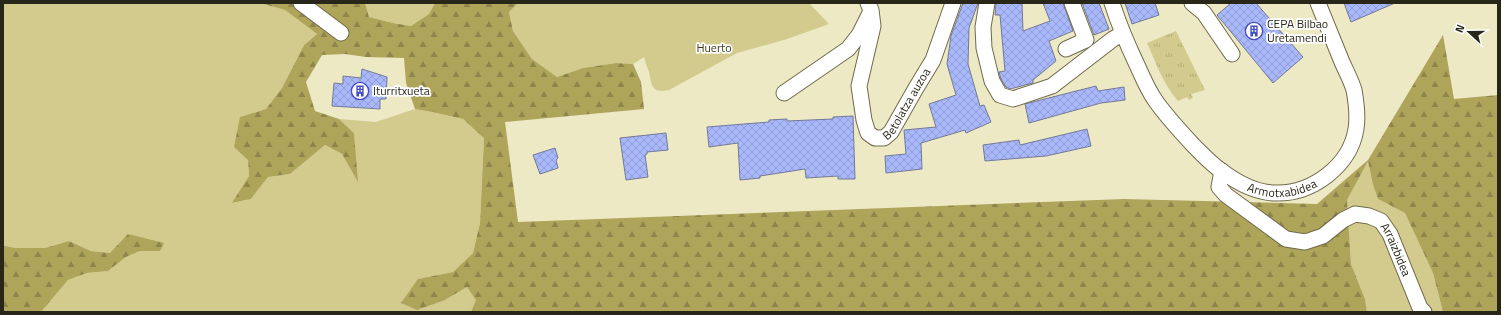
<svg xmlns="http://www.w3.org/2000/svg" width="1501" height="315" font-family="'Titillium Web',sans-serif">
	<defs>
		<pattern id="forest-firs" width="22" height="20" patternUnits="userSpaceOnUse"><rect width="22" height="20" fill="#aea45a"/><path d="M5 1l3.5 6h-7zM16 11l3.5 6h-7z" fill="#8e854a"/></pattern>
		<pattern id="park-tufts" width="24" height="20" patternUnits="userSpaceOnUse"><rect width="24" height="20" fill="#d3ca8d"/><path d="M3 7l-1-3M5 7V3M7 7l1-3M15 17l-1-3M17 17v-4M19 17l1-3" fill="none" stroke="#b5ad79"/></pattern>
		<pattern id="building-cross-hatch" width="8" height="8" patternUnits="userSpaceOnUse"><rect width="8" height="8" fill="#a9b8fa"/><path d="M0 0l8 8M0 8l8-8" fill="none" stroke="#919ed6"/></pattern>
	</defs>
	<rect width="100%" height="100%" fill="#ede9c5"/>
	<path fill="#d3ca8d" d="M3,3H260L285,10L317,34L304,45L282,88L266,109L240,117L248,160L249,176L233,203L251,199L268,177L290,174L325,145L342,154L357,180L354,133L339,119L376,122L415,109L432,112L463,119L484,137L480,223L473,253L453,272L418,279L445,300L467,287L477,300L471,312H41L68,280L87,273L108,271L126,257L140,251H159L164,243L110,253L91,251L69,241L45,248H17L3,246Z
		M365,3H435L429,14L411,26L393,23L369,17Z
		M518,3H809L829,24L784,40L737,53L669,90C651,94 652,85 649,72C647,67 645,62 644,57L633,64L616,63L583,68L557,77L532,59L513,31L509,12Z
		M1368,160L1373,185L1378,199L1405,213L1433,273L1443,312H1367L1365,299L1351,264L1347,200Z"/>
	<path fill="url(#forest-firs)" d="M260,3H365L369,17L393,23L411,26L429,14L435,3H518L509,12L513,31L532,59L557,77L583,68L616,63L633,64L641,82L644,109L505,122L518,222L1124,199L1317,204L1368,160L1443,35L1454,99L1498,95V312H1443L1433,273L1405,213L1378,199L1373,185L1368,161L1347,200L1351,264L1365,299L1367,312H471L476,300L467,287L445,300L417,310L401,303L418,279L453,272L473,253L480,223L484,138L463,119L432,112L415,109L406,83L404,58L366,57L345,54L322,55L306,82L315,111L339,119L354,133L358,182L342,154L325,145L290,174L268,177L251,199L232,203L249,176L248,160L234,147L240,117L266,109L282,88L304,45L317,34L285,10Z
		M128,234L164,243L160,251H140L126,257L108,271L87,273L68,280L41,312H3V246L17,248H45L69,241L91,251L110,253Z"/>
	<path fill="url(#park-tufts)" d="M1176,31L1205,90L1191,94L1193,98L1189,100L1187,97L1178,101C1163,84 1156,63 1147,43Z"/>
	<path fill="url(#building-cross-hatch)" stroke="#727997" d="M963,3H978L969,28L968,64L980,106L984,105L991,122L966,133L965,130L921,143L922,169L886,173L885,156L906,154L904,130L936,127L929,104L956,95L947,64L951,36Z
		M996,3H1022L1023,31L1050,21L1043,3H1063L1073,31L1049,41L1056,61L1033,80V83L1010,89L1006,87L1001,79L999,72L1005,71L1000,15H995Z
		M1082,3H1099L1109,29L1094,35Z
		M1125,3H1155L1159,15L1132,24Z
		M1231,3H1256L1303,57L1273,83L1217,15Z
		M1344,3H1395L1351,22Z
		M362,69L387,77L386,99H380V109L332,106L334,83L343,84V76L361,78Z
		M1096,86L1098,91L1124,87L1125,100L1101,103L1029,123L1025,104Z
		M853,116L855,179H838V176L806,178L805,169L760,176V178L740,180L738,143L709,147L707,127L769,122V120L787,119V121L833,119V117Z
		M1087,129L1091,146L1046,156L985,161L983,145L1019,140L1020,145Z
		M666,133L668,150L647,152V154L645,155L648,177L626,180L620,138Z
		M555,148L558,158L556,160L558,168L540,174L533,155Z"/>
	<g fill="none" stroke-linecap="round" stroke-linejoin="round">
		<defs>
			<g id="minor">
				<path d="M301,3L341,33"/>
				<path id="s1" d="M868,3L871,10L873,26L859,86L864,120L868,133L875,138H884L891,132L916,88L933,60L953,3"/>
				<path d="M987,3L983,27L984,48L992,81L1000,95L1013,99L1052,86L1113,39L1122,34"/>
				<path id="s2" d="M1112,3C1119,25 1128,46 1138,67C1143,78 1148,90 1155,100C1166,116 1180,131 1194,146C1203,155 1212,165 1223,172C1238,183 1257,193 1276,193C1312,194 1350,166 1356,129C1358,117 1356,101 1354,90C1351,80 1346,71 1342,62C1334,42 1326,23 1318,3"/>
				<path d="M1192,3L1204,13L1232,54"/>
				<path d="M1066,49L1086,40L1072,3"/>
				<path d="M784,93L848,49L859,35L870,13"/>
				<path id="s3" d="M1222,171L1219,187L1226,195L1286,239L1305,242L1323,236L1343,220L1355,214L1369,216L1381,221L1390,234L1420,308L1424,312"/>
			</g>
		</defs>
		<use href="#minor" stroke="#6f6a4b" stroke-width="17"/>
		<use href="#minor" stroke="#fff" stroke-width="15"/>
	</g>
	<defs>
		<symbol id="building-ring" viewBox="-11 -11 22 22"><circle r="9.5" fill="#fff" stroke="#444cc1" stroke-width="1.5"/><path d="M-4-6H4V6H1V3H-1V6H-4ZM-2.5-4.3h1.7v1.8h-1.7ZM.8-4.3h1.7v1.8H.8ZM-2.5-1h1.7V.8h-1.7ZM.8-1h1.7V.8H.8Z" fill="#444cc1"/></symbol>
	</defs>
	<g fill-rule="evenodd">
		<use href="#building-ring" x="1244" y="21" width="20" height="20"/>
		<use href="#building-ring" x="350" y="81" width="20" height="20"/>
	</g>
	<g text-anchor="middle" stroke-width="3.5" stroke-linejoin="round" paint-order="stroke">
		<g font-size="12" fill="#282619" stroke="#fff" text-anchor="start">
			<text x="1267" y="28">CEPA Bilbao<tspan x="1267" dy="14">Uretamendi</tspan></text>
			<text x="373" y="95">Iturritxueta</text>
		</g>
		<g font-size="12" fill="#3e3918" stroke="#fff">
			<text x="714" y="52">Huerto</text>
		</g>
		<g font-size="12" fill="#282619" stroke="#fff">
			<text dy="4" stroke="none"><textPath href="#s1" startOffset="192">Betolatza auzoa</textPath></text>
			<text dy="4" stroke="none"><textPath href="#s2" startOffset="270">Armotxabidea</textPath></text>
			<text dy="4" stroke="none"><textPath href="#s3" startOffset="238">Arraizbidea</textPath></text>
		</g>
	</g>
	<rect width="1501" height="315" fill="none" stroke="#282619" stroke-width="8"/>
	<g transform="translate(1469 32) rotate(291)" stroke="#ffffff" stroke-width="3" paint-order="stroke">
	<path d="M0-3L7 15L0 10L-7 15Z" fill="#282619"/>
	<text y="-6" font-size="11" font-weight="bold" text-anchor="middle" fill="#282619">N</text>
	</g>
</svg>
